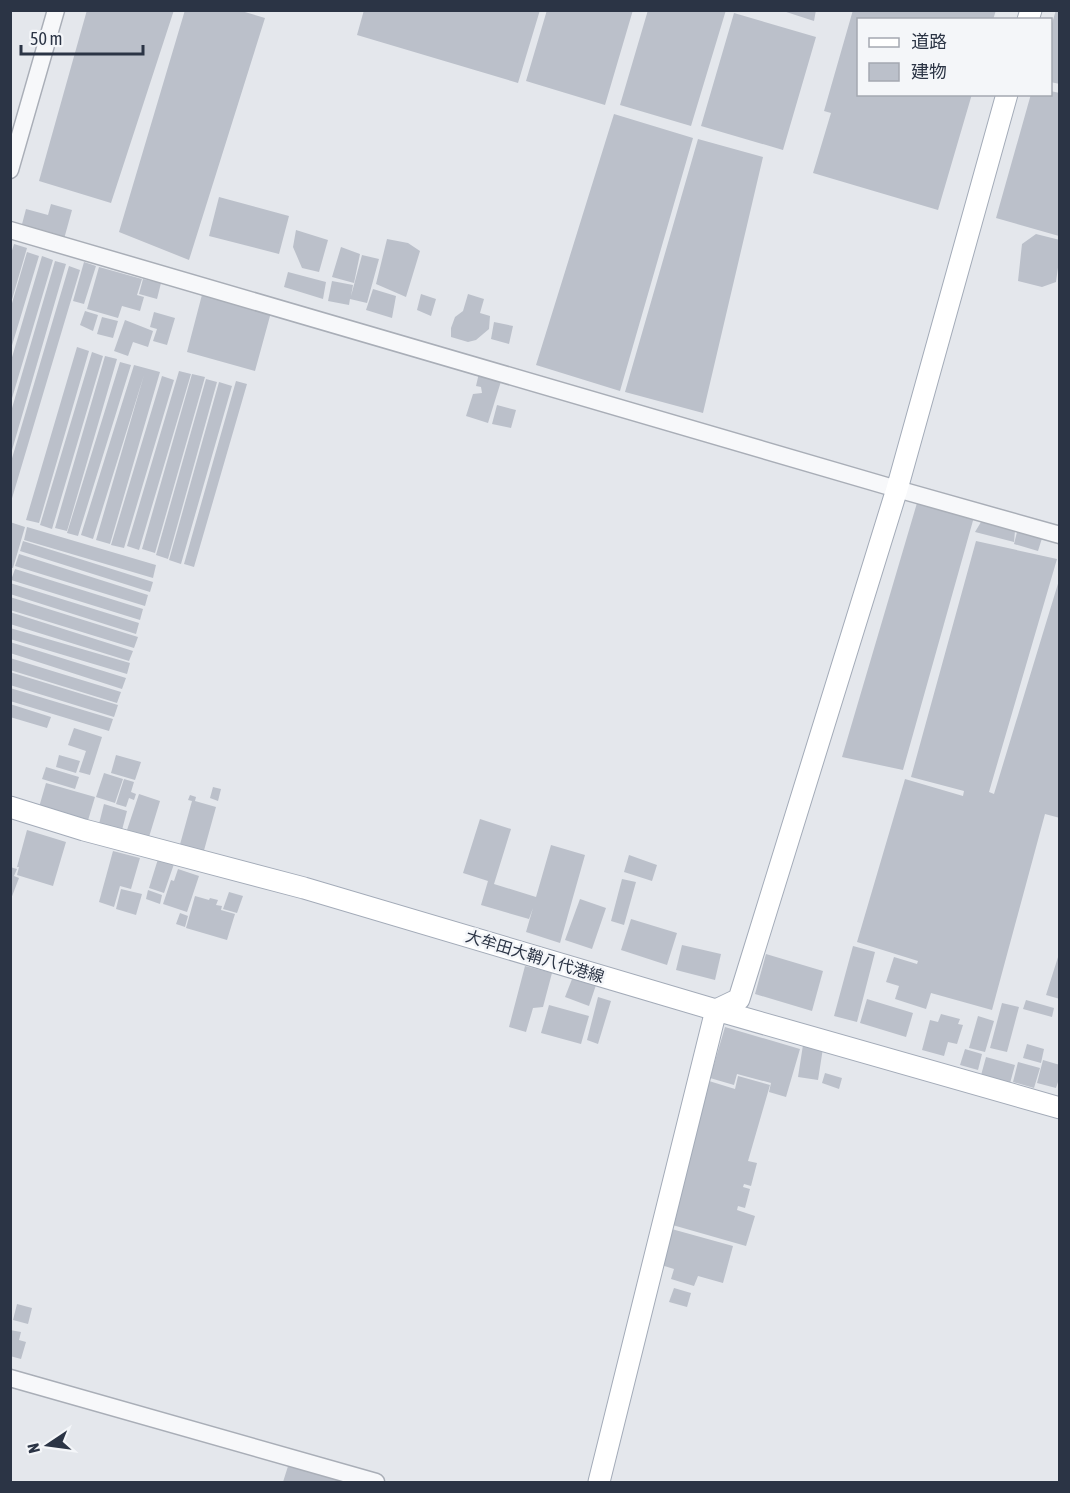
<svg xmlns="http://www.w3.org/2000/svg" width="1070" height="1493" font-family="'Asap Condensed','Noto Sans JP',sans-serif">
	<rect width="100%" height="100%" fill="#e4e7ec"/>
	<path fill="#bbc0ca" d="M87,10H174L111,203L39,181Z
		M185,10H238L265,18L189,260L119,232Z
		M364,10H540L518,83L357,35Z
		M547,10H633L605,105L526,81Z
		M648,10H726L691,126L620,105Z
		M780,10H816L814,21Z
		M853,10H996L993,20H858V94H972L938,210L813,173L831,113L824,111Z
		M1056,10H1060V84L1050,82V30Z
		M734,13L816,37L783,150L701,126Z
		M1050,91L1060,93L1059,236L996,218L1031,94H1050Z
		M614,114L693,138L620,391L536,365Z
		M698,139L763,157L703,413L625,392Z
		M219,197L289,216L279,254L209,236Z
		M51,204L72,210L64,239L21,228L26,209L48,215Z
		M296,230L328,240L319,272L302,268L293,247Z
		M1036,234L1060,240V253L1056,282L1042,287L1018,281L1022,244Z
		M387,239L408,243L420,251L406,297L376,284Z
		M14,244L27,248L11,303L10,257Z
		M341,247L360,254L354,283L332,277Z
		M27,252L39,256L10,352V310Z
		M362,255L379,259L367,303L350,299L349,305L328,301L332,281L353,285L351,296Z
		M42,256L53,260L10,405V364Z
		M55,261L66,264L10,457V415Z
		M84,262L96,266L84,304L73,301Z
		M69,266L80,270L10,505V465Z
		M99,267L142,279L137,295L144,297L140,311L122,306L118,318L87,309Z
		M288,272L326,282L323,299L284,287Z
		M143,279L161,283L157,299L139,294Z
		M204,287L273,305L255,371L187,352Z
		M373,289L396,296L392,318L366,310Z
		M421,294L436,299L431,316L417,310Z
		M468,294L484,299L480,313L490,316L489,329L476,340L468,342L451,337V328L455,317L463,311Z
		M85,311L98,315L93,331L80,325Z
		M154,312L175,318L167,345L153,341L157,329L150,327Z
		M102,317L118,321L113,338L97,334Z
		M125,320L153,331L148,347L133,342L128,356L114,351Z
		M494,322L513,326L509,344L491,339Z
		M77,347L89,351L39,523L26,520Z
		M92,352L103,356L52,529L40,525Z
		M105,356L117,359L67,531L55,528Z
		M120,362L131,365L78,536L67,533Z
		M134,365L160,372L110,544L96,540L144,375L93,539L81,535Z
		M179,371L191,374L139,550L127,546Z
		M479,373L503,375L488,423L466,416L473,394L482,393L481,387L476,386Z
		M192,374L205,377L155,553L142,549Z
		M162,376L174,380L124,548L111,545Z
		M206,379L217,382L168,559L156,555Z
		M236,381L247,384L194,567L184,564Z
		M219,382L232,386L181,564L169,560Z
		M497,405L516,410L511,428L492,424Z
		M917,503L974,517L903,770L842,757Z
		M10,522L25,527L13,568L10,567Z
		M981,522L1015,531L1014,542L975,532Z
		M27,527L156,565L153,578L24,540Z
		M1018,528L1043,535L1038,551L1014,544Z
		M23,541L153,582L150,592L20,551Z
		M976,541L1057,559L989,792L994,794L1060,577V818L1045,814L992,1010L931,993L926,1009L895,999L899,986L886,982L894,957L917,964L918,961L857,942L905,779L963,796L964,791L911,777Z
		M19,554L148,595L145,606L15,566Z
		M15,569L143,609L140,620L11,580Z
		M10,583L139,623L136,634L10,594Z
		M10,597L138,637L134,648L10,610Z
		M10,612L133,651L129,661L10,624Z
		M10,628L130,663L127,674L10,639Z
		M10,642L126,678L122,689L10,653Z
		M10,658L121,692L117,703L10,670Z
		M10,672L118,705L114,717L10,685Z
		M10,688L113,719L109,731L10,701Z
		M10,704L51,717L47,728L10,717Z
		M74,728L102,737L90,775L79,772L86,751L68,745Z
		M59,755L80,761L76,773L56,767Z
		M116,755L141,762L135,780L111,773Z
		M46,767L79,777L75,789L42,779Z
		M104,773L123,779L115,803L96,797Z
		M124,779L134,782L131,792L136,794L134,800L129,798L126,807L116,804Z
		M46,783L95,797L86,827L37,814Z
		M213,787L221,789L218,801L210,798Z
		M139,794L160,801L149,837L127,830Z
		M190,795L196,797L195,801L216,807L203,854L179,848L192,801L188,800Z
		M104,804L127,811L122,830L99,824Z
		M480,819L511,829L494,884L536,897L551,845L585,855L560,943L526,932L533,908L529,919L481,905L488,881L463,873Z
		M27,830L66,842L53,886L17,875L19,867H17Z
		M113,851L140,858L131,889L120,886L114,907L99,902Z
		M629,855L657,865L652,881L624,872Z
		M158,859L174,864L164,893L149,888Z
		M10,867L17,869L14,876L19,878L11,899Z
		M178,869L199,876L187,912L163,904L171,880L174,881Z
		M622,879L636,882L624,925L611,921Z
		M121,889L142,894L136,915L116,909Z
		M148,890L162,895L160,904L146,899Z
		M229,892L243,896L237,913L223,909Z
		M195,896L209,900L210,898L218,900L216,905L222,906L221,910L235,914L227,940L186,928Z
		M580,899L606,908L592,949L565,940Z
		M180,913L188,916L185,927L176,924Z
		M631,919L677,933L667,965L621,950Z
		M682,945L721,954L715,980L676,970Z
		M853,946L875,952L857,1022L834,1016Z
		M766,954L823,971L812,1011L755,994Z
		M1059,954H1060V999L1046,995Z
		M525,966L552,973L543,1007L533,1008L526,1032L509,1027Z
		M574,974L597,982L589,1006L565,997Z
		M598,997L611,1001L598,1044L587,1040Z
		M867,999L913,1013L906,1037L860,1023Z
		M1026,1000L1054,1008L1052,1017L1023,1009Z
		M1002,1003L1019,1007L1007,1052L990,1048Z
		M549,1005L589,1016L581,1044L541,1033Z
		M941,1014L960,1019L958,1024L963,1025L957,1044L948,1042L944,1056L922,1050L930,1020L938,1022Z
		M978,1016L994,1021L985,1052L969,1048Z
		M725,1027L800,1049L786,1097L769,1092L771,1083L737,1074L734,1085L710,1078Z
		M1027,1044L1044,1049L1041,1063L1023,1058Z
		M803,1045L823,1048L818,1080L798,1077Z
		M965,1049L982,1054L978,1070L960,1065Z
		M986,1057L1015,1065L1009,1087L980,1079Z
		M1043,1060L1060,1065V1076L1056,1088L1037,1083Z
		M1018,1062L1040,1068L1034,1088L1013,1082Z
		M825,1073L842,1078L839,1089L822,1083Z
		M738,1076L770,1085L748,1161L757,1163L751,1186L744,1184L743,1187L750,1189L745,1208L738,1206L737,1210L755,1216L746,1246L669,1224L709,1081L735,1089Z
		M668,1228L733,1246L723,1283L698,1276L694,1286L671,1279L674,1269L658,1264Z
		M674,1288L691,1293L687,1307L669,1302Z
		M17,1304L32,1308L28,1324L13,1320Z
		M10,1330L21,1332L19,1340L26,1342L21,1359L10,1356Z
		M289,1463L341,1476L339,1482H283Z"/>
	<g fill="none" stroke-linecap="round" stroke-linejoin="round">
		<defs>
			<path id="minor" d="M10,170L56,10
				M10,230L897,489L1060,535
				M10,1378L376,1482"/>
			<path id="major" d="M1028,20L1031,10
				M10,807L84,830L304,888L716,1010L1060,1108
				M716,1010L739,999L897,489L1007,94
				M599,1482L716,1010"/>
		</defs>
		<use href="#minor" stroke="#a9aeb7" stroke-width="19"/>
		<use href="#major" stroke="#a3abb8" stroke-width="23"/>
		<use href="#minor" stroke="#f7f8fa" stroke-width="16"/>
		<use href="#major" stroke="#fff" stroke-width="21"/>
	</g>
	<g text-anchor="middle" stroke-width="5" stroke-linejoin="round" paint-order="stroke">
		<g font-size="16" fill="#2b3445" stroke="#f4f6f9">
			<text transform="translate(535 956) rotate(17)" y="6">大牟田大鞘八代港線</text>
		</g>
	</g>
	<rect width="1070" height="1493" fill="none" stroke="#2b3445" stroke-width="24"/>
	<rect x="857" y="18" width="195" height="78" fill="#f4f6f9" stroke="#a4a8b1" stroke-width="1.5"/>
	<rect x="869" y="38" width="30" height="9" fill="#ffffff" stroke="#a4a8b1" stroke-width="1.5"/>
	<text x="911" y="48" font-size="18" fill="#2b3445">道路</text>
	<rect x="869" y="63" width="30" height="18" fill="#bbc0ca" stroke="#a4a8b1" stroke-width="1.5"/>
	<text x="911" y="78" font-size="18" fill="#2b3445">建物</text>
	<g transform="translate(48 1445) rotate(257)" stroke="#f4f6f9" stroke-width="4.5" paint-order="stroke">
	<path d="M0-4.5L10 22L0 15L-10 22Z" fill="#2b3445"/>
	<text y="-9" font-size="16" font-weight="bold" text-anchor="middle" fill="#2b3445">N</text>
	</g>
	<path d="M21 45v9h122v-9" fill="none" stroke="#2b3445" stroke-width="3"/>
	<text x="30" y="45" font-size="18" fill="#2b3445" stroke="#f4f6f9" stroke-width="4.5" paint-order="stroke">50 m</text>
</svg>
